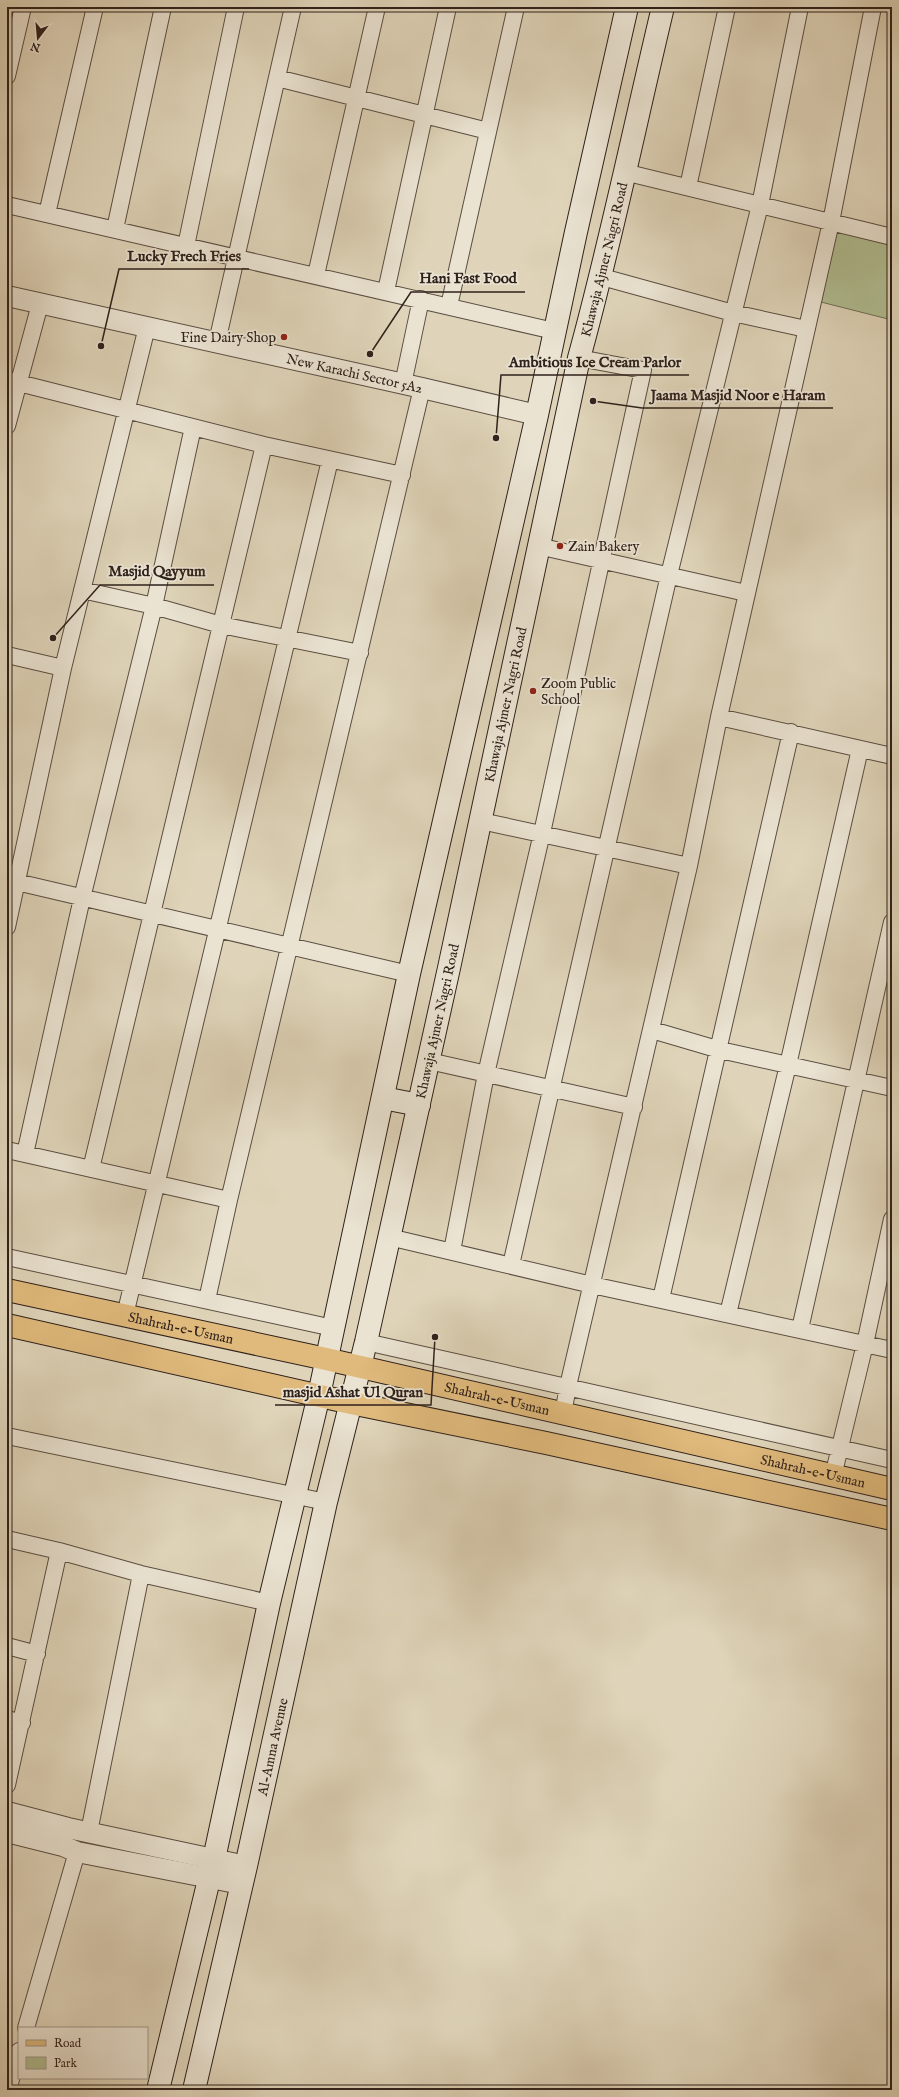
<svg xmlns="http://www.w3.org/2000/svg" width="899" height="2097" font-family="'IM FELL English',serif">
	<rect width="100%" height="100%" fill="#dfd4b9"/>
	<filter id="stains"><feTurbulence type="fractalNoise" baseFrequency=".005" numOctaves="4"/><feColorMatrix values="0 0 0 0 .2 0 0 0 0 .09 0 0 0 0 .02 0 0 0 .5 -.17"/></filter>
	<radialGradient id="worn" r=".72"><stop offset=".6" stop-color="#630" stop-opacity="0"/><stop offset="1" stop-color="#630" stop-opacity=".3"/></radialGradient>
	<path fill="#b0bd91" stroke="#706f56" d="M831,222L892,237V320L813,300Z"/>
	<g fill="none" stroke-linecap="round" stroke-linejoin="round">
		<defs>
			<path id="minor" d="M7,76L23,7
				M277,78L488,131
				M624,172L892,237
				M688,187L727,7
				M7,205L554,331
				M47,214L95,7
				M115,229L163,7
				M186,246L236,7
				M316,275L377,7
				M602,277L733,313L806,329
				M386,291L448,7
				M449,306L516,7
				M217,342L293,7
				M7,380L264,445L402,475
				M403,384L421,299
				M7,426L40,304
				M538,546L746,593
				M82,590L154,606L221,625L360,653
				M7,655L63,668
				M719,717L892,756
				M481,821L689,866
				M8,880L409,974
				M7,927L63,668L147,327
				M652,1030L720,1050L892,1088
				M429,1061L634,1107
				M7,1150L229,1200L422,388
				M25,1154L82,898L154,606L193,427
				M91,1169L264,445
				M389,1237L592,1285L892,1350
				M452,1251L486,1074L542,833L643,370L579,358
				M7,1257L333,1328
				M511,1265L669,575L760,205L800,7
				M661,1299L791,732
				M207,1300L229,1200
				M728,1314L788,1065L860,749
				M125,1315L330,460
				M800,1329L892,922
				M366,1342L892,1460
				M563,1414L568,1386L689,866L719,717L831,222L873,7
				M7,1436L326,1502
				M833,1476L865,1344L892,1219
				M7,1539L59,1551L7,1785
				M59,1551L141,1574L269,1603
				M7,1646L37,1654
				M7,1719L22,1723
				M89,1832L141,1574
				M26,2028L77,1852
				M8,2090L19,2051"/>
			<g id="tertiary">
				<path id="s1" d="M7,296L422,388L537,415"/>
				<path d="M7,1812L68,1828L246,1866"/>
				<path d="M7,1832L63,1846L77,1852L241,1884"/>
			</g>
			<g id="secondary">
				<path d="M383,1098L419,1105"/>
				<path d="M158,2090L214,1859L269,1603L319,1395L409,974L537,415L576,232L627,7"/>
				<path id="s2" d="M194,2090L246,1866L326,1502L366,1342L449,968L579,358C611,242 635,124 663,7"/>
			</g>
			<g id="primary">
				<path id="s3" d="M7,1290L326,1359L892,1489"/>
				<path d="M7,1325L351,1403L546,1443L892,1519"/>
			</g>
		</defs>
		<use href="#minor" stroke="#5b4e42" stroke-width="18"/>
		<use href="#tertiary" stroke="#5b4e42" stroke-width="22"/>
		<use href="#secondary" stroke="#2f211b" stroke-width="24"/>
		<use href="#primary" stroke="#2f211b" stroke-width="24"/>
		<use href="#minor" stroke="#eae3d2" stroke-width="16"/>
		<use href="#tertiary" stroke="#eae3d2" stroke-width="20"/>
		<use href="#secondary" stroke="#eae3d2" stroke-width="22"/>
		<use href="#primary" stroke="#e0ba7c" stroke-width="22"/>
	</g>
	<g fill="#8f2418" stroke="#eae3d2" stroke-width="1.5">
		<circle cx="284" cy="337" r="4"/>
		<circle cx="560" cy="546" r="4"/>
		<circle cx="533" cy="691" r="4"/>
	</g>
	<g text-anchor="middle" stroke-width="3.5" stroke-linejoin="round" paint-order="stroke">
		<g font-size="14" fill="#2f211b" stroke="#eae3d2">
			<text dy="5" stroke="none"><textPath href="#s2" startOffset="1876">Khawaja Ajmer Nagri Road</textPath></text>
			<text dy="5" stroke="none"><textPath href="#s1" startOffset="356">New Karachi Sector 5A2</textPath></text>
			<text dy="5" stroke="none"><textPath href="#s2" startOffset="1420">Khawaja Ajmer Nagri Road</textPath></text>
			<text dy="5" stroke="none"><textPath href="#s2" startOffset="1096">Khawaja Ajmer Nagri Road</textPath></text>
			<text dy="5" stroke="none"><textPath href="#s3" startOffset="178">Shahrah-e-Usman</textPath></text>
			<text dy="5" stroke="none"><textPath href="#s3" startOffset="502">Shahrah-e-Usman</textPath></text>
			<text dy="5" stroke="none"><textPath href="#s3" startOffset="826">Shahrah-e-Usman</textPath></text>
			<text dy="5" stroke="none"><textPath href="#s2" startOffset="352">Al-Amna Avenue</textPath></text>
		</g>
		<g font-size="14" fill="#2f211b" stroke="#eae3d2" text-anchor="start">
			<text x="276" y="342" text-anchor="end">Fine Dairy Shop</text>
			<text x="568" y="551">Zain Bakery</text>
			<text x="541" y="688">Zoom Public<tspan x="541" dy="16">School</tspan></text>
		</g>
	</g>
	<path fill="none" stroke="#2f211b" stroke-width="1.5" d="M101 346L119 269H249M370 354L411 292H525M496 438L501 375H689M593 401L642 408H833M53 638L100 585H214M435 1337L431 1405H275"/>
	<g fill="#2f211b" stroke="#eae3d2" stroke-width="1.5">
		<circle cx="101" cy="346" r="4"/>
		<circle cx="370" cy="354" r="4"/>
		<circle cx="496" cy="438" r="4"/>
		<circle cx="593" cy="401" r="4"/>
		<circle cx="53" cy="638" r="4"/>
		<circle cx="435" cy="1337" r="4"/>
	</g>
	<g font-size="15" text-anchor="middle" font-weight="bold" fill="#2f211b" stroke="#eae3d2" stroke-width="3.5" stroke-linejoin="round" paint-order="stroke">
		<text x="184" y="261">Lucky Frech Fries</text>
		<text x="468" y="283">Hani Fast Food</text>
		<text x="595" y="367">Ambitious Ice Cream Parlor</text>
		<text x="738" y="400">Jaama Masjid Noor e Haram</text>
		<text x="157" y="576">Masjid Qayyum</text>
		<text x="353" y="1397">masjid Ashat Ul Quran</text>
	</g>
	<rect width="899" height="2097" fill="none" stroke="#dfd4b9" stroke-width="24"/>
	<rect x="8" y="8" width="883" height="2081" fill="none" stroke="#2f211b" stroke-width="2"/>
	<rect x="12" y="12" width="875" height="2073" fill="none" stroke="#2f211b"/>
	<rect x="18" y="2027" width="130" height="52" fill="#eae3d2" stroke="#9f9589"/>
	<rect x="26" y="2040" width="20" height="6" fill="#e0ba7c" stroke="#9f9589"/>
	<text x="54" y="2047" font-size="12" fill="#2f211b">Road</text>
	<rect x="26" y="2057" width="20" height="12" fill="#b0bd91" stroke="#9f9589"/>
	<text x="54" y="2067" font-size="12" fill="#2f211b">Park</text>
	<g transform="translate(38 38) rotate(196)" stroke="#eae3d2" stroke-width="3" paint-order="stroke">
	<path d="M0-3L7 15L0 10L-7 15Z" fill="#2f211b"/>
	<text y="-6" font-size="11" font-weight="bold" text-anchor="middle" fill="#2f211b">N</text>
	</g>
	<rect width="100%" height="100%" filter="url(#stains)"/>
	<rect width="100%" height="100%" fill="url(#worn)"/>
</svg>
